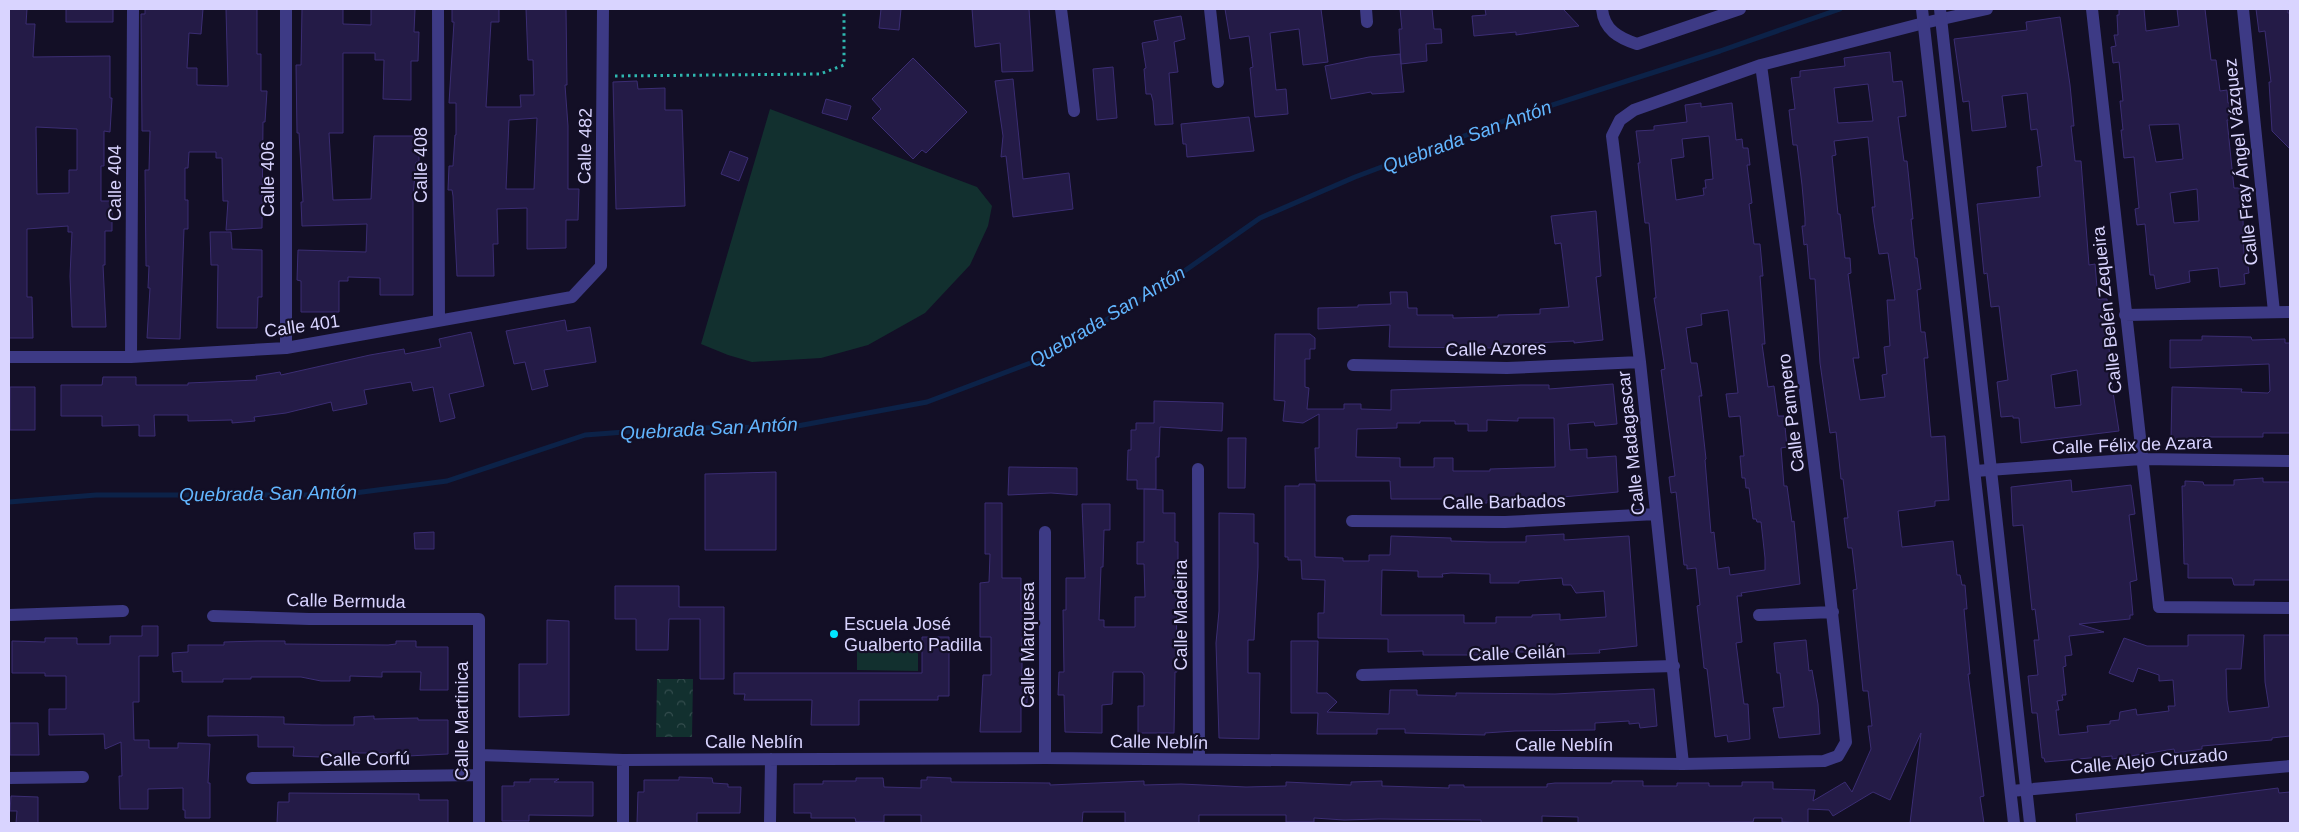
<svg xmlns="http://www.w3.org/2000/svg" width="2299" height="832" font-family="Arial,sans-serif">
	<defs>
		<pattern id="forest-crowns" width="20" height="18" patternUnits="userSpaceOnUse" patternTransform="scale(1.25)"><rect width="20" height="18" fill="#12302f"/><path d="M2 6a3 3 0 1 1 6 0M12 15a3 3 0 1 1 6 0" fill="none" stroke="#344d4e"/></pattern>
	</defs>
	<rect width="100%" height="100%" fill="#130f26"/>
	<path fill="url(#forest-crowns)" d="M657,679H693L692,737H656Z"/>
	<path fill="#12302f" d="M770,109L977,187L992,206L988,226L970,265L925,313L868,345L821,358L752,362L728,355L701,344Z
		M857,640H918V671L857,670Z"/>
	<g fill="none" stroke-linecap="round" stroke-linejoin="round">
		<path stroke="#0c2248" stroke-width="5" d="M9,502L96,495H339L447,481L585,435L678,428L792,427L927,402L1041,359L1163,286L1260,218L1355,177L1509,119L1720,51L1840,9"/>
	</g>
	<path fill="#241b47" stroke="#3b2d73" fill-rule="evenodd" d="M9,9H27L26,24H35L33,57L110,56V98H112L110,132L104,131V166H101V201H112V231H105V265H103L106,327H72L70,276L72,232H68V226L27,229V297H32L33,338H9ZM36,127L77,129V170H69V193L37,194Z
		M66,9H113V22H66Z
		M145,9H203L201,34L189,33L187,68H197V85L228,86L226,9H257V54H261V91H267L265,122H263L262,228L226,230L228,201H223L222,158H216V152H189L188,168H185V200H188V229H184L180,339L147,338L150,288H148L149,266H146L145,170H149L150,131H142L141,14H145Z
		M302,9H343V24L371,25V9H415L414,32H419L418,61H411V100L383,99L384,60H375V53H343V133H329L333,200L371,199L374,136H419V162H416L413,197V295H380V278L348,277V281H339V312H301V281L297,280L298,250L366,252L367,224L302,226L301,202H303L299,133H297L296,65H301Z
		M452,9H499V22H491L486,107H521L520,95H534L533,60H528L526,9H566L567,85H565L568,126V189H579L578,220H566V248L527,249V208L497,209L498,244H493L494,276H457L453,196L452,190H448L449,166H453L455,135H456V103H449L454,22H452ZM537,118L534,189H506L509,120Z
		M881,9H901L899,30L879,28Z
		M972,9H1029L1033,71L1002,72L1000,43L975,47Z
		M1225,9H1321L1328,62L1303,65L1299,29L1270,33L1276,90L1286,89L1288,114L1255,117L1250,68L1253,67L1249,36L1230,39Z
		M1400,9H1432L1434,29H1441L1442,43L1426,44L1427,61L1401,64L1399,29H1402Z
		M1485,9H1563L1579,26L1516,35V32L1474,36L1472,16L1486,15Z
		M2119,9H2144L2146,31L2179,26L2177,9H2205L2211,60H2216L2220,91L2227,90L2228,103H2233L2235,119L2227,120L2234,188H2243L2246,218L2243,219L2244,256L2247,259L2249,273L2244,274L2245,284L2220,287L2218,268L2189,271L2190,282L2156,289L2154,275H2150L2145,224L2137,225L2135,209L2139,208L2134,157L2124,158L2121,130H2123L2120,101H2123L2119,62L2113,63L2111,47L2116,46L2114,35H2118L2117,15H2119ZM2179,124L2183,159L2156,162L2149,125ZM2197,189L2199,221L2174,223L2170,193Z
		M2256,9H2288V13H2290V149L2272,131L2269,82H2271L2265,31L2259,32Z
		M1181,16L1185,39L1174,42L1178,72L1169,73L1173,124L1155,125L1153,101L1151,94H1146L1144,69L1146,68L1142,43L1158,40L1154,21Z
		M2060,17L2070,85L2074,126H2071L2075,161H2081L2089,265L2095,264L2098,299H2107L2109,322H2106L2111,366H2109L2119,431L2021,443L2019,418H2013V416L2001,417L1997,382L2008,380L2003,340L1999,306L1991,307L1987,273L1984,274L1977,204L2040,197L2037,167L2042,166L2037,129L2031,130L2027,93L2002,96L2006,127L1972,131L1969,101L1963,102L1954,39L2027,30L2026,22ZM2077,370L2081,405L2055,408L2051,375Z
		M1890,52L1893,82L1902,81L1904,96L1906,116L1898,117L1904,161H1907L1913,219H1911L1915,258H1917L1921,289L1917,290L1921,332H1925L1928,358H1924L1931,437L1945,436L1949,500L1935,501V506L1898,511L1902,547L1953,541L1957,575H1960L1962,585H1965L1967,609H1964L1970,674H1968L1984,796L1980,797L1984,823H1910L1921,733L1890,800L1873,792L1833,816L1829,810L1808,809V823L1782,822V818H1754L1753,822L1578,823V817L1542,816V823H1481V820L1379,819L1344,820L1314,818V822H1286V815H1199V823H1125V812H1083L1082,823H921V815H884V822H856L855,818H811V813H794V784H823V781H856V778H883L884,787L921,788V780H927V777L951,778V782L1050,783V785L1144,781V785L1181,784L1246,787L1286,786V782L1351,785V782L1382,781V786L1449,788V785H1464V787H1547V784L1555,783H1612V781H1643V786H1677V783H1709V786H1742V782H1773V789L1815,790L1813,801L1845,782L1852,792L1871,749L1868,726H1872L1868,691H1863L1853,590L1857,589L1852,548H1848L1844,518H1848L1843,479H1841L1836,432L1830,433L1820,363L1815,279H1810L1807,244L1804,245L1802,226H1805V218L1802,185L1797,145H1793L1789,110L1795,109L1791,78L1800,77V71L1845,66L1844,58ZM1868,84L1873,121L1838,123L1834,88ZM1868,137L1875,207H1872L1874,223L1879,254L1888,253L1895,300H1887L1890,346L1884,347L1887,374L1882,375L1885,397L1860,400L1853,358H1859L1848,274L1851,273L1850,258H1845L1840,214H1838L1832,156L1836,155L1834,141Z
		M1400,54L1404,92L1372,94L1371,92L1331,99L1325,66L1369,57Z
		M913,58L967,112L926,153L922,150L913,159L872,118L881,109L872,99Z
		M1113,67L1117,118L1097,120L1093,69Z
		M1013,79L1023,179L1069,173L1073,209L1013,217L1006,156L1001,157L1003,136L995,81Z
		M637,81L638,89L665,88V110H682L685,206L616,209L613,82Z
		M826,99L851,106L847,120L822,113Z
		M1701,103V107L1732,103L1736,140L1742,139L1743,148H1748L1750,165H1747L1752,203L1749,204L1754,244H1760L1763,276H1760L1765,344H1762L1768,387L1774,386L1778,416H1784L1787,447L1781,448L1784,486H1787L1792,522L1794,521L1800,584L1741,593L1742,596H1737L1742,642L1736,643L1744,704H1748L1750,739L1728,742L1727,735L1715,737L1707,669L1704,668L1702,649L1697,606L1700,605L1696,568L1687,569V565H1684L1676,492L1671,493L1669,477L1675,476L1661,370L1665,369L1654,298H1656L1649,223H1645L1638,163H1640L1636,131L1654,130V126L1687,122L1685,105ZM1709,136L1713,179L1705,180L1706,188H1703L1704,195L1676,200L1671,159L1684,157L1682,139ZM1728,310L1738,393L1726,394L1729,417L1740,416L1744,456H1740L1742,478H1745L1746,488H1749L1753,519H1756L1757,522H1761L1765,558V570L1730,575L1729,567L1718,569L1714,532L1711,533L1705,460L1706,459L1699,396H1702L1699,377L1697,363H1691L1686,328L1702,325L1701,314Z
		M1249,117L1254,151L1187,157L1186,144H1183L1181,124Z
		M730,151L748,158L739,181L721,174Z
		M1596,211L1601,276L1596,277L1603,340L1574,343V341L1494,345V348L1389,347L1390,325L1318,329V308L1358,307V305L1391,304L1390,292H1407L1408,308H1417V315H1453V318L1498,317V315L1540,314V309L1569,307L1561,243L1555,244L1551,216Z
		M210,232H231L232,249L262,250V297H258L257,328H217L218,265H211Z
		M565,320L567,331L590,327L596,362L544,370L548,386L532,390L525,362L514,364L506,331Z
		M471,332L484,386L449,394L455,418L440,422L433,387L413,391L411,382L364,390L367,404L333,411L331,402L286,413L254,417L255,421L232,423V420L188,421V415H154L155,436H139V425L102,426V416H61V385H102L103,377H136V385H188V383L257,380L256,376L280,372L281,375L370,355L404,349L405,354L441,347L439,339Z
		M1275,334H1310L1315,338V349H1310V359H1305V387L1309,388L1307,409H1344V404H1361V409L1391,410V390L1521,385H1549V389L1613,384L1617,424L1595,426L1594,422L1568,424L1570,450L1587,449V458L1616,456L1618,492L1551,498V501L1487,500V503L1460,502V499H1391L1390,481H1316L1315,448H1319V414L1303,423L1283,421L1285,401L1274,400ZM1518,418H1554L1555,467L1490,469V471H1453V458H1434V467H1400V458L1356,457L1357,429L1397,428V423H1420V421H1455V424H1468V431H1487V420L1518,421Z
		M2202,336L2251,337L2252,340L2285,339V343H2290V433H2263V437H2201V440H2171L2172,387L2242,389L2241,392L2268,393L2270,391L2269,364L2170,368V340H2202Z
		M10,387H35V430H10Z
		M1154,401L1223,403L1222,431L1160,427L1159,457H1156V489H1137V480H1127L1128,450H1131V430H1136V423H1154Z
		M1228,438H1246L1245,488H1228Z
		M1009,467L1077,468V495L1051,493L1008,495Z
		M776,472V550H705V474Z
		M2263,478V482H2290V580H2254V585H2234L2232,578H2188V564H2184L2182,486H2185V481L2203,482L2204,485H2234V480Z
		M2071,480L2072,492L2131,485L2135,514L2129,515L2137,580L2130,582L2133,615H2130V619L2079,624L2104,632L2069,636L2072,655L2065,656L2066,666L2063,667L2066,695H2062L2063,700L2057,701L2059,710H2056L2059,735L2088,732L2087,726L2110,724V721L2119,720L2120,712L2136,709L2137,715L2169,711L2168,706H2175L2173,680L2159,681V675L2138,668L2133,682L2109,673L2124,638L2147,646H2188V635H2244L2241,669H2226L2227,700L2229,712L2269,707L2265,682L2264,635H2290V736L2272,738V740L2202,746V749L2175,753L2174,749L2112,759V756L2045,762L2044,758H2042L2037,713H2032L2028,676L2038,675L2034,640H2039L2035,609L2032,610L2023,525L2013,526L2011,487Z
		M1299,484H1315V557L1343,558V561H1369V555H1390L1391,536L1451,538V541L1488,542H1526V536L1564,534V540L1629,536L1637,646L1599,650L1600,653L1572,654L1533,655V652H1490V655H1423V651L1388,652V639L1318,638V613H1324L1325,580L1302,579L1301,560H1288V557H1285V486H1299ZM1382,570L1418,571V577H1443L1442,574L1451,573L1490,574V583H1519V581L1562,578L1563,585H1571L1576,593L1604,591L1606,617L1560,620V614L1532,615V617H1496V623H1464V615H1381Z
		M1144,489L1163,490V513H1175V542H1178V570H1176L1177,672H1175L1174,733H1138V706H1144V675L1142,672H1113L1112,704L1102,705V733L1065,732L1064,695H1058L1059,672H1064L1063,610H1066V578H1085L1082,504H1110V530H1104L1103,567H1101L1099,620H1104V627H1135V597H1145L1144,564H1137V542H1144Z
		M985,503H1002V578H1021V610L1027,611V638H1022V675H1027V703H1021V732H980L983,675H991V637H980V583L989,582L990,554H985Z
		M1219,513L1254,514V543H1258V567L1254,640H1248V673H1260L1259,739L1219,738L1216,643L1219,611Z
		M434,532V549H415L414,533Z
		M615,586H679V607H724V679H700V619H669L668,650H636V619H615Z
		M547,620L569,621V715L519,717V664H547Z
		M142,626H158V656H139V702H133L134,740H149V748H178V743L210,744L208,783H210V818H185V810H183V788L148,789V809H120L119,776H122L121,742L105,749L104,734L49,735V709H66V676H45V673H12V641L45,642V638H77V644H110V636H142Z
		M922,637H949V696H938V700H859V725H811L812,700H744L745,694H734V673H922Z
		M1806,640L1809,671L1812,670L1818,704L1820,734L1779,738L1773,708L1784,707L1780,673H1777L1774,643Z
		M257,641H285V644L388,645L396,644V641H416V647H448V690H420L421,672H382V677L350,676V681H321L301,677H251V679H223V682H182V671L173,672L172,653L188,652V645H224V642Z
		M1291,641H1318L1317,693H1327L1337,702L1327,712L1389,714L1390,690H1417V695L1456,696V693L1555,694L1654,689L1657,726L1640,728L1639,723L1629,724V721L1595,723V730L1515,731L1485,733V735L1405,733V729H1377V734H1317L1318,713H1291Z
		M208,716L284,717V724L322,725H354V717L374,716V719L418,718V720H448V754L387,757V753H349V758L293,756L294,747H258V735L208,736Z
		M10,723H38L39,755H10Z
		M679,777L712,778L713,783L728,784V787H741L740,813H697V823H637L638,792H644V780H679Z
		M530,779H559L554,782H593V816L529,815V821H502V786H514V782H530Z
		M2278,788L2279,793L2290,792V823H2077L2076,814Z
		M289,793L419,794V800H448V823H277L278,802H289Z
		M11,796L38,797V823H16L17,811H10Z"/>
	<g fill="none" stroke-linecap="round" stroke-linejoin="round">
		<path stroke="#2fb8b0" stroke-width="3" stroke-dasharray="2.5 4" stroke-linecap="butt" d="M615,76L820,74L844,65V9"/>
		<path stroke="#3d3a85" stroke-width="12" d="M286,9V348
			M438,9L439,320
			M1061,9L1074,111
			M1210,9L1218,82
			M1366,9L1367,22
			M1602,9C1604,30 1619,38 1637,44L1740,9
			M2092,9L2159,607L2290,608
			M2243,9L2274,312
			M2125,315L2290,312
			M9,357H131L286,348L572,297L601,266L603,9
			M131,357L133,9
			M1353,365L1507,368L1640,362
			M1198,469L1199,760
			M1975,471L2141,459L2290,461
			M1352,521L1505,522L1656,514
			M9,615L123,611
			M1759,615L1833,612
			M213,616L309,619H479V823
			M1362,675L1674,666
			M479,755L623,760L1045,758L1683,764L1824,761L1838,756L1846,742C1823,516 1792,290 1761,65
			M1045,758V532
			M1683,764L1640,362L1612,136L1620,120L1634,110L1761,65L1924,23L1987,9
			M9,778L83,777
			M252,778L479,775
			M2011,791L2290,766
			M623,823V760
			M770,823L771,759"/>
		<path stroke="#3d3a85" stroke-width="12" d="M1922,9L2014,823
			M1940,9L2030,823"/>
	</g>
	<circle fill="#00e5ff" stroke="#130f26" stroke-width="2" cx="834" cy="634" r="5"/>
	<g text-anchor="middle" stroke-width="4.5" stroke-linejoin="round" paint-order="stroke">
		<g font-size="18" fill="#d9d4ff" stroke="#130f26">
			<text transform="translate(585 146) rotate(-89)" y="6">Calle 482</text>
			<text transform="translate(2241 162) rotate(-96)" y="6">Calle Fray Ángel Vázquez</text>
			<text transform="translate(421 165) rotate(-90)" y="6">Calle 408</text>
			<text transform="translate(268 179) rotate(-90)" y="6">Calle 406</text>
			<text transform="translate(115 183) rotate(-90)" y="6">Calle 404</text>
			<text transform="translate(2107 310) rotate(-96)" y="6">Calle Belén Zequeira</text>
			<text transform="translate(302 326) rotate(-8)" y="6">Calle 401</text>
			<text transform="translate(1496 349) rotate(-1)" y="6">Calle Azores</text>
			<text transform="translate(1791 413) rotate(-97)" y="6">Calle Pampero</text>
			<text transform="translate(1631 443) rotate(-96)" y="6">Calle Madagascar</text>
			<text transform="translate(2132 445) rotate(-2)" y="6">Calle Félix de Azara</text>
			<text transform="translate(1504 502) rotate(-1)" y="6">Calle Barbados</text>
			<text transform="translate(346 601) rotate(1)" y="6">Calle Bermuda</text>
			<text transform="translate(1181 615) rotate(-90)" y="6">Calle Madeira</text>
			<text transform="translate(1028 645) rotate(-90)" y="6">Calle Marquesa</text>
			<text transform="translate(1517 653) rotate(-2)" y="6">Calle Ceilán</text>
			<text transform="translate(462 721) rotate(-90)" y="6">Calle Martinica</text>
			<text x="754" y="748">Calle Neblín</text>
			<text transform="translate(1159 742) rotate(1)" y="6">Calle Neblín</text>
			<text x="1564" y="751">Calle Neblín</text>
			<text transform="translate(365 759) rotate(-1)" y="6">Calle Corfú</text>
			<text transform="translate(2149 761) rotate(-5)" y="6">Calle Alejo Cruzado</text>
		</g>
		<g font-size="18" fill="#d9d4ff" stroke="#130f26" text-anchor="start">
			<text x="844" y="630">Escuela José<tspan x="844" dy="21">Gualberto Padilla</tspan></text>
		</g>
		<g font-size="19" font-style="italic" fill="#62b6ff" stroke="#130f26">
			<text transform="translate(1467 136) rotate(-20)" y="7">Quebrada San Antón</text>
			<text transform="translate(1107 316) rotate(-31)" y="7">Quebrada San Antón</text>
			<text transform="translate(709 428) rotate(-3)" y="7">Quebrada San Antón</text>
			<text transform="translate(268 493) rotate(-1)" y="7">Quebrada San Antón</text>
		</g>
	</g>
	<rect width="2299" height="832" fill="none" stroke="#d9d4ff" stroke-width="20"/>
</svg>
